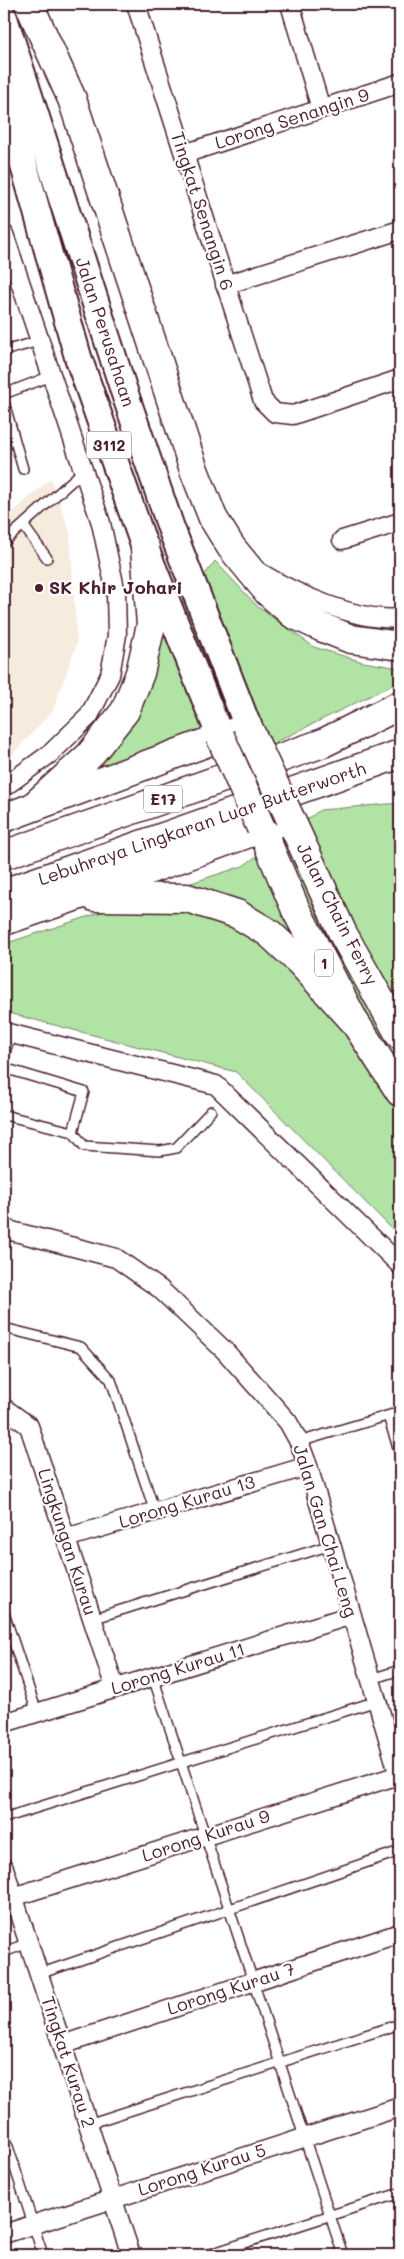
<svg xmlns="http://www.w3.org/2000/svg" width="404" height="2259" font-family="Mali,sans-serif">
	<rect width="100%" height="100%" fill="#fff"/>
	<filter id="ink" filterUnits="userSpaceOnUse"><feTurbulence type="fractalNoise" baseFrequency=".02" numOctaves="2"/><feDisplacementMap in="SourceGraphic" scale="10" xChannelSelector="R" yChannelSelector="G"/><feConvolveMatrix kernelMatrix="1 2 1 2 8 2 1 2 1" color-interpolation-filters="sRGB"/></filter>
	<g filter="url(#ink)">
		<path fill="#f6ecde" d="M51,478L70,532L77,643L53,710L4,764V520Z"/>
		<path fill="#b0e3a4" stroke="#7d8168" d="M215,561L258,607L314,647L363,662L400,668V681L262,749L255,721L91,777L121,740L150,673L160,634Z
			M400,803V1237L236,1072L4,1012V944L243,866L320,810Z"/>
		<g fill="none" stroke-linecap="round" stroke-linejoin="round">
			<defs>
				<path id="service" d="M4,351L39,341
					M4,394L51,376
					M4,402L23,469
					M23,525L47,558
					M4,542L83,471
					M4,1058L10,1033
					M4,1068L84,1092L73,1132L84,1146L160,1151L176,1148L211,1111
					M4,1115L73,1132
					M4,1328L81,1347L111,1380L155,1512
					M388,1416L400,1454
					M299,1442L400,1412
					M4,1613L37,1713
					M92,1619L331,1545
					M153,1677L343,2255
					M371,1679L400,1670
					M4,1818L377,1701
					M4,1952L28,1943
					M39,1974L400,1851
					M88,2124L400,2024
					M4,2134L43,2255
					M207,2255L400,2193"/>
				<path id="minor" d="M136,4L263,401L275,413L293,415L400,379
					M290,4L321,109
					M184,154L400,83
					M4,234L101,523L116,593L117,635L110,675L89,716L51,753L4,787
					M225,285L400,230
					M342,540L400,522
					M259,572C295,594 358,622 400,618
					M4,1032L216,1085L400,1265
					M4,1229L116,1258L160,1289L225,1351L288,1422L299,1442L308,1466L400,1779
					M4,1408L29,1426L115,1688
					M66,1538L308,1466
					M4,1723L352,1615
					M4,1868L131,2255
					M13,1897L399,1775
					M62,2045L400,1933
					M4,2234L400,2107"/>
				<path id="primary" d="M4,18L124,391L171,528L248,727
					M4,95L78,357L145,548L220,736"/>
				<path id="trunk" d="M35,805L89,756L125,711L140,673L151,625L145,548
					M4,818L248,727
					M261,828L296,910L354,1021L400,1092
					M94,897L187,898L237,914L269,933L301,963L354,1021
					M4,921L77,896L290,818L343,934L400,1035"/>
				<path id="motorway" d="M29,4L72,99L194,470L213,518L231,547L268,592L293,614L321,627L351,639L400,646
					M4,855L323,743L400,705
					M4,893L400,754"/>
			</defs>
			<use href="#service" stroke="#4a1f2b" stroke-width="12"/>
			<use href="#minor" stroke="#4a1f2b" stroke-width="21"/>
			<use href="#primary" stroke="#4a1f2b" stroke-width="30"/>
			<use href="#trunk" stroke="#4a1f2b" stroke-width="31"/>
			<use href="#motorway" stroke="#4a1f2b" stroke-width="31"/>
			<use href="#service" stroke="#fff" stroke-width="9"/>
			<use href="#minor" stroke="#fff" stroke-width="18"/>
			<use href="#primary" stroke="#fff" stroke-width="26"/>
			<use href="#trunk" stroke="#fff" stroke-width="28"/>
			<use href="#motorway" stroke="#fff" stroke-width="28"/>
			<defs>
				<path id="trunk-bridge" d="M248,727L290,818
					M220,736L261,828"/>
			</defs>
			<use href="#trunk-bridge" stroke="#4a1f2b" stroke-width="31" stroke-linecap="butt"/>
			<use href="#trunk-bridge" stroke="#fff" stroke-width="28"/>
		</g>
	</g>
	<circle fill="#4a1f2b" stroke="#fff" stroke-width="2" cx="39" cy="588" r="5"/>
	<g text-anchor="middle" stroke-width="4.5" stroke-linejoin="round" paint-order="stroke">
		<g fill="#fff" stroke="#80626b" stroke-width="1">
			<rect x="86.5" y="431.5" width="45" height="27" rx="4"/>
			<rect x="144" y="785.5" width="38" height="27" rx="4"/>
			<rect x="315" y="949.5" width="18" height="27" rx="4"/>
		</g>
		<g font-size="16" font-weight="bold" fill="#4a1f2b">
			<text x="109" y="451">3112</text>
			<text x="163" y="805">E17</text>
			<text x="324" y="969">1</text>
		</g>
		<g font-size="18" fill="#4a1f2b" stroke="#fff">
			<text transform="translate(292 119) rotate(-18)" y="6">Lorong Senangin 9</text>
			<text transform="translate(202 211) rotate(72)" y="6">Tingkat Senangin 6</text>
			<text transform="translate(105 332) rotate(72)" y="6">Jalan Perusahaan</text>
			<text transform="translate(202 824) rotate(-19)" y="6">Lebuhraya Lingkaran Luar Butterworth</text>
			<text transform="translate(337 914) rotate(63)" y="6">Jalan Chain Ferry</text>
			<text transform="translate(187 1502) rotate(-17)" y="6">Lorong Kurau 13</text>
			<text transform="translate(325 1531) rotate(73)" y="6">Jalan Gan Chai Leng</text>
			<text transform="translate(67 1542) rotate(72)" y="6">Lingkungan Kurau</text>
			<text transform="translate(178 1669) rotate(-17)" y="6">Lorong Kurau 11</text>
			<text transform="translate(206 1836) rotate(-18)" y="6">Lorong Kurau 9</text>
			<text transform="translate(231 1989) rotate(-18)" y="6">Lorong Kurau 7</text>
			<text transform="translate(68 2062) rotate(72)" y="6">Tingkat Kurau 2</text>
			<text transform="translate(202 2170) rotate(-18)" y="6">Lorong Kurau 5</text>
		</g>
		<g font-size="18" font-weight="bold" fill="#4a1f2b" stroke="#fff" text-anchor="start">
			<text x="49" y="594">SK Khir Johari</text>
		</g>
	</g>
	<rect width="404" height="2259" fill="none" stroke="#fff" stroke-width="20"/>
	<rect x="10" y="10" width="384" height="2239" fill="none" stroke="#4a1f2b" stroke-width="2" filter="url(#ink)"/>
</svg>
